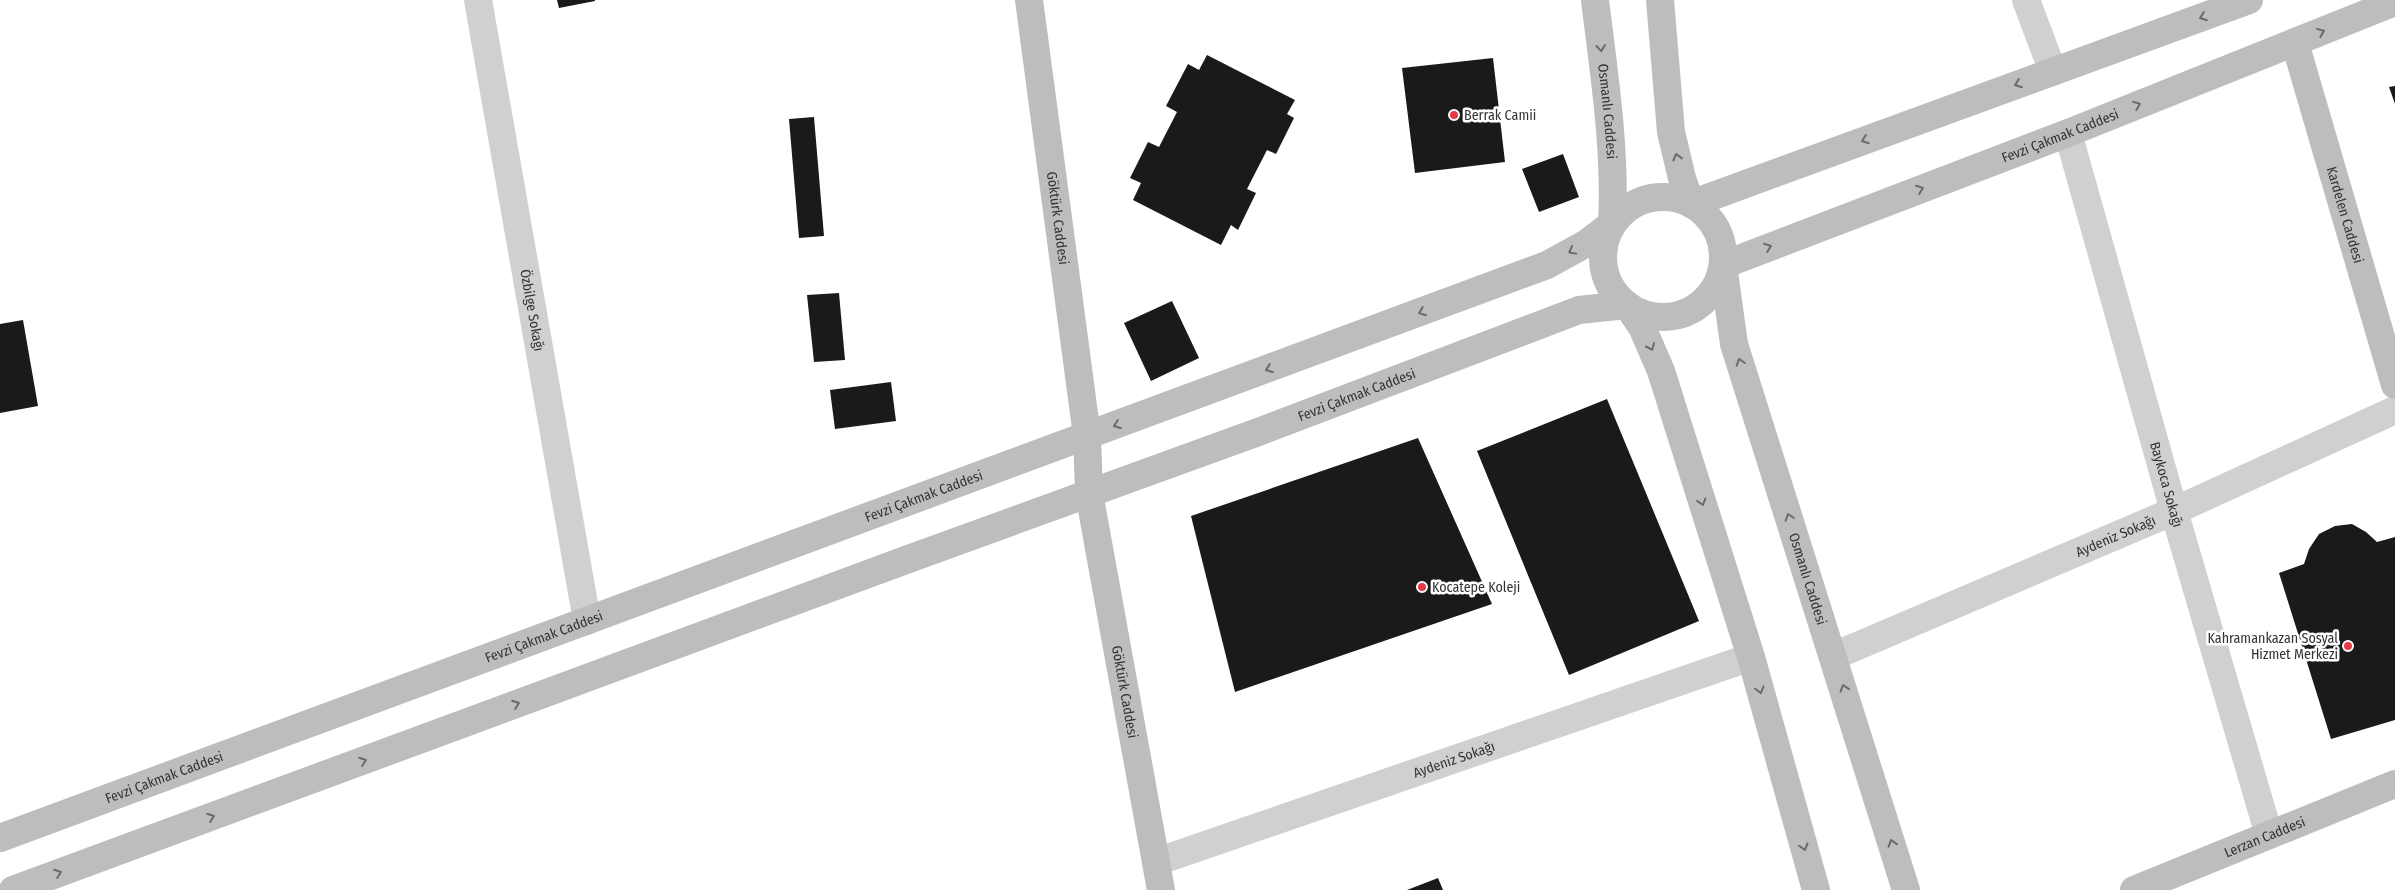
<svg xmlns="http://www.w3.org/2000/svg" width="2395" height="890" font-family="'Fira Sans Condensed',sans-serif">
	<rect width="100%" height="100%" fill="#fff"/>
	<path fill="#1a1a1a" d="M557,0H595V1L559,8Z
		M1207,55L1295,100L1287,114L1294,118L1276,154L1267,150L1247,189L1256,193L1238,230L1231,225L1221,245L1133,200L1141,183L1130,178L1148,142L1159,147L1177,112L1166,106L1188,64L1199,70Z
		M1493,58L1505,162L1415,173L1402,68Z
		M2395,86V104L2389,87Z
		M814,117L824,236L799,238L789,119Z
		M1563,154L1579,197L1539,212L1522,169Z
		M839,293L845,360L814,362L807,295Z
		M1172,301L1199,358L1151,381L1124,323Z
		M23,320L38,406L0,413V324Z
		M891,382L896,421L835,429L830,390Z
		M1607,399L1699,621L1569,675L1477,451Z
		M1418,438L1492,604L1235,692L1191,516Z
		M2352,524L2366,532L2377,542L2395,537V720L2331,739L2279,573L2304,564L2309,549L2319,534L2335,526Z
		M1438,878L1443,890H1407Z"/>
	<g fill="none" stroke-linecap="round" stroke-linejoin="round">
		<g stroke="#d0d0d0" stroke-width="28">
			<path id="s1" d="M478,0L587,621"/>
			<path d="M2026,0L2053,72"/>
			<path id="s2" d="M2068,133L2174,511L2269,835"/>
			<path id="s3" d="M1834,656L2174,511L2395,410"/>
			<path id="s4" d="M1156,862L1751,657"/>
		</g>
		<g stroke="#bdbdbd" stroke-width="28">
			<path id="s5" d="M1029,0L1087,436L1089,493L1161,890"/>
			<path id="s6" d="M1595,0C1604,74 1616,149 1612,224"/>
			<path d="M1660,0L1671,132L1682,178L1691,204"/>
			<path id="s7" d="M2295,43L2395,385"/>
			<circle cx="1663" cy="257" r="60"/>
			<path d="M1691,204L2249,0"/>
			<path id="s8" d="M1723,265L2068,133L2395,2"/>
			<path id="s9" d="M1723,265L1734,344L1906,890"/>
			<path d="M1627,305L1642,327L1661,371L1751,657L1816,890"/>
			<path id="s10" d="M0,838L1547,265L1587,243L1612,224"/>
			<path id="s11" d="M13,890L914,557L1261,431L1579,310L1627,305"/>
			<path id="s12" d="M2134,890L2395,784"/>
		</g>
	</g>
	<defs><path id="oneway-chevron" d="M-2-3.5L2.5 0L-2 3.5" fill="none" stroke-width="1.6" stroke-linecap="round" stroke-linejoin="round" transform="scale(1.25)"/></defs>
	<g stroke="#6a6a6a">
		<use href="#oneway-chevron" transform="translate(2203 17) rotate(160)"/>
		<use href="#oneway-chevron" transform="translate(2321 32) rotate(-22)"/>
		<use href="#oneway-chevron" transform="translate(1601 48) rotate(83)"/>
		<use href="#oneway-chevron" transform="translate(2018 84) rotate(160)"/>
		<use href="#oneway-chevron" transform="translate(2137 105) rotate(-22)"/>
		<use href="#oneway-chevron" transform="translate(1865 140) rotate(160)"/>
		<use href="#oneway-chevron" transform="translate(1677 157) rotate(-104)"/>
		<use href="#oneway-chevron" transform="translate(1920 189) rotate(-21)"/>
		<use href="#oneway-chevron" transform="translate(1768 247) rotate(-21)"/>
		<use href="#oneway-chevron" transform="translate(1572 251) rotate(151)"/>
		<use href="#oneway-chevron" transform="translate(1422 312) rotate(159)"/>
		<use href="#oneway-chevron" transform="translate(1651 347) rotate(66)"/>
		<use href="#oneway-chevron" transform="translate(1740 362) rotate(-108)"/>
		<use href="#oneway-chevron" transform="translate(1269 369) rotate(159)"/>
		<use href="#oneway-chevron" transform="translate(1117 425) rotate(160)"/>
		<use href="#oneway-chevron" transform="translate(1702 502) rotate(73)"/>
		<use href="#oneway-chevron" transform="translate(1789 517) rotate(-108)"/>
		<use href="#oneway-chevron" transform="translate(1844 688) rotate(-107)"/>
		<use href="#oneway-chevron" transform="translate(1760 690) rotate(74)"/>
		<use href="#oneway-chevron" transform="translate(516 704) rotate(-20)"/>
		<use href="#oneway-chevron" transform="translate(363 761) rotate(-20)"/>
		<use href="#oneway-chevron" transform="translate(211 817) rotate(-20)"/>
		<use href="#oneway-chevron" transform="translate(1892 843) rotate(-107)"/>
		<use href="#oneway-chevron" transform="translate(1804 847) rotate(74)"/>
		<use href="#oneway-chevron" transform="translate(58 873) rotate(-20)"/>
	</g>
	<g fill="#e63946" stroke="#fff" stroke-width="2">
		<circle cx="1454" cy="115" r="5"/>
		<circle cx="1422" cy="587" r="5"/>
		<circle cx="2348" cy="646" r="5"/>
	</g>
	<g text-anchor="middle" stroke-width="5" stroke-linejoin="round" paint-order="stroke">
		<g font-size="14" fill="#333" stroke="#fff">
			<text dy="5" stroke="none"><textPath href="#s6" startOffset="112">Osmanlı Caddesi</textPath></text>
			<text dy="5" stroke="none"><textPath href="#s8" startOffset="361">Fevzi Çakmak Caddesi</textPath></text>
			<text dy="5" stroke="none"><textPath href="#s7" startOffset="179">Kardelen Caddesi</textPath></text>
			<text dy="5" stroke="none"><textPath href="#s5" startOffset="220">Göktürk Caddesi</textPath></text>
			<text dy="5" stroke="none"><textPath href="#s1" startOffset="315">Özbilge Sokağı</textPath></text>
			<text dy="5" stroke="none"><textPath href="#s11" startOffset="1432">Fevzi Çakmak Caddesi</textPath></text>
			<text dy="5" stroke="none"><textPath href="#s2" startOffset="365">Baykoca Sokağı</textPath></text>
			<text dy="5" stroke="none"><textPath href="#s10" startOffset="985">Fevzi Çakmak Caddesi</textPath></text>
			<text dy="5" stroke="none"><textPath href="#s3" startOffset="306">Aydeniz Sokağı</textPath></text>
			<text dy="5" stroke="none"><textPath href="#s9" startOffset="326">Osmanlı Caddesi</textPath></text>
			<text dy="5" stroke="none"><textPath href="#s10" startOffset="580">Fevzi Çakmak Caddesi</textPath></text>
			<text dy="5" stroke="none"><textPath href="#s5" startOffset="699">Göktürk Caddesi</textPath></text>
			<text dy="5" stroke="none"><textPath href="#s4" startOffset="315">Aydeniz Sokağı</textPath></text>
			<text dy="5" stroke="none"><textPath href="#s10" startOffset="175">Fevzi Çakmak Caddesi</textPath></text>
			<text dy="5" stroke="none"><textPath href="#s12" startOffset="141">Lerzan Caddesi</textPath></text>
		</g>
		<g font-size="14" fill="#333" stroke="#fff" text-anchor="start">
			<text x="1464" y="120">Berrak Camii</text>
			<text x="1432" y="592">Kocatepe Koleji</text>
			<text x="2338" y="643" text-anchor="end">Kahramankazan Sosyal<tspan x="2338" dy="16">Hizmet Merkezi</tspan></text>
		</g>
	</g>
</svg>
